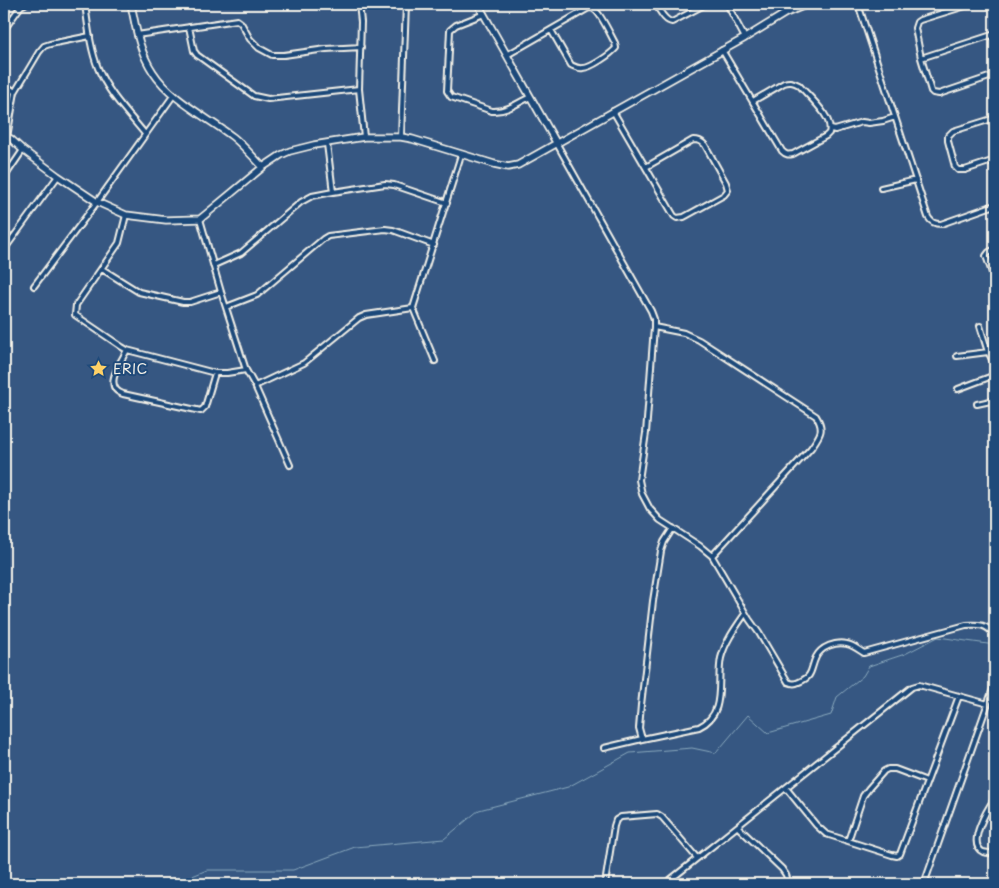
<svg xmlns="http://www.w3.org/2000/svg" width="999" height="888" font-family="'Playpen Sans',sans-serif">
	<rect width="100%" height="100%" fill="#365782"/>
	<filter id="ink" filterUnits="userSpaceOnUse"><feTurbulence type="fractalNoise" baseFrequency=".02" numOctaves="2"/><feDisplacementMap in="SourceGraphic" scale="10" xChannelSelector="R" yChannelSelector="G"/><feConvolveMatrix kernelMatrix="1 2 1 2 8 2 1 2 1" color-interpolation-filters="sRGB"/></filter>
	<g filter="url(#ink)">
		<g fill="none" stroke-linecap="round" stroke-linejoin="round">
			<path stroke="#8aa9bd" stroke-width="1" d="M126,884L131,882L140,884
				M173,884L207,870H293L355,847L444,839L479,810L568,787L630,753L692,748L716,753L748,715L768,733L831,715L837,697L863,676L869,666L905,654L938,637L995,645"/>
			<defs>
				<path id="street" d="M85,4C88,25 90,48 98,68C108,93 128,113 145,134
					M359,4L361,22L359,89L364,137
					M655,4C660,10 664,21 672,22L706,4
					M727,4L745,38
					M858,4L928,217C931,222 934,224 941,224L995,205
					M972,4L920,20L917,22L915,28L921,58L931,91L933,93L939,94L995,75
					M484,14L456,25L450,30L447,91L451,97L492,111C506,112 518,103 530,97
					M189,27L194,51L197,55L254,96L268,99L359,89
					M4,30L21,6L25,4
					M137,35L237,20L241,23L250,39L259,48L272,55H284L326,49L361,47
					M722,50L782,151C786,155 788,155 793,154L826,136L829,133C834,117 809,97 799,85C793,82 790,81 784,83L753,101
					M507,55L587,9C591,8 591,7 595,10C601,14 611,36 615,43L616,48C611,54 591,68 583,68C578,69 575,67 571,65L551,30
					M921,58L995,34
					M4,84L15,92
					M613,111L674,216L677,218L684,217L724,195L728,190L726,183L705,145C701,141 699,140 693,140L646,167
					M995,118L953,131L948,136V141L955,167L958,170H965L995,160
					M831,129L835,130L862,122L869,123L883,121L895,117
					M7,137L15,92L39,52L44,46L50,44L90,36
					M401,137L406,4
					M327,144L333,192
					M557,144L651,311L654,319V327L646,433L639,480L642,494L650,509L660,520L700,546L712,556L749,619L759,633L788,682C793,684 795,684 799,682C814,676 810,669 816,657C821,647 836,641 847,644C853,645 859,650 864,653L966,625C979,624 987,624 995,636
					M4,178L23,150
					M881,188L916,180
					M126,215L119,243L76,305L75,315L122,347L127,350L215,373H227L246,370
					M200,219L221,292L246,370L255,386L290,465
					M995,249L989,252L986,256L995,281
					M4,250L58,176
					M214,265L241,253L301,202L312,196L333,192L385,184L394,185L447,203
					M102,269L139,292L183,302H190L221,292
					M34,286L97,202L173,96
					M226,307L257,295L323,239L328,236L385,229L393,230L434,245
					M413,308L435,361
					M980,326L987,349L995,366
					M654,327L684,333L699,340L816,416C825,430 820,435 811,448L712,556
					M127,350C121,362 102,387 123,394L201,411L205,407L215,373
					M957,356L988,352
					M255,386L304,363L359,318L366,315L413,308L461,155
					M958,389L995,375
					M977,404L995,400
					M994,421H995
					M642,739L699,727C727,714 716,682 721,658C725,642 736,627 745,614
					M604,748L642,739L639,728L641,705L653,601L661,551L664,542L673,528
					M786,788L816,825L826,834L892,855L897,856L900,854L959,696
					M995,798C988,808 966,844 983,852C987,853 992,853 995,854
					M738,827L782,869L786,875L789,884
					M848,841L863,796L869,788L884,771L888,769H895L927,781
					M605,884L614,826L616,820L621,817L657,814L662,817L697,858
					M665,884L912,687L919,685L988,704
					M924,884L995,683"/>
				<path id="secondary" d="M131,4C136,28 139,51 153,72C171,100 207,117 233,137C244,146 253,157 263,167
					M478,4L557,144
					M4,136L11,139L23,150L58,176L97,202L126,215L166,220L200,219L205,215L263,167L281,155L290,151L314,145L364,137H401L412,139L494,164L508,167L518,165L745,38L786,13L808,4"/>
			</defs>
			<use href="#street" stroke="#f4f1e8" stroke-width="8"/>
			<use href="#secondary" stroke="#f4f1e8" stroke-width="9"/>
			<use href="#street" stroke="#1f4a7a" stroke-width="4"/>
			<use href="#secondary" stroke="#1f4a7a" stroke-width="5.5"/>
		</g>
	</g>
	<defs>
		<symbol id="sight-bare" viewBox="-9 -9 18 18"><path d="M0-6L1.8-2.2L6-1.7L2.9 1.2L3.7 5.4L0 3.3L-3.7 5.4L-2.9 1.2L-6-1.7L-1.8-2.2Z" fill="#ffd166" stroke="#1f4a7a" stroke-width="2.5" paint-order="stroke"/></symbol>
	</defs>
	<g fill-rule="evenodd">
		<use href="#sight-bare" x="86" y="356" width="25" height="25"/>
	</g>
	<g text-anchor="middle" stroke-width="4" stroke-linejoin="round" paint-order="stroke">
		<g font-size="14" fill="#f4f1e8" stroke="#1f4a7a" text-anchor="start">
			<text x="113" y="374">ERIC</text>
		</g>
	</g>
	<rect width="999" height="888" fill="none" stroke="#1f4a7a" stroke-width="20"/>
	<rect x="10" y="10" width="979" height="868" fill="none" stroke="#f4f1e8" stroke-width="2" filter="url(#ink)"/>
</svg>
